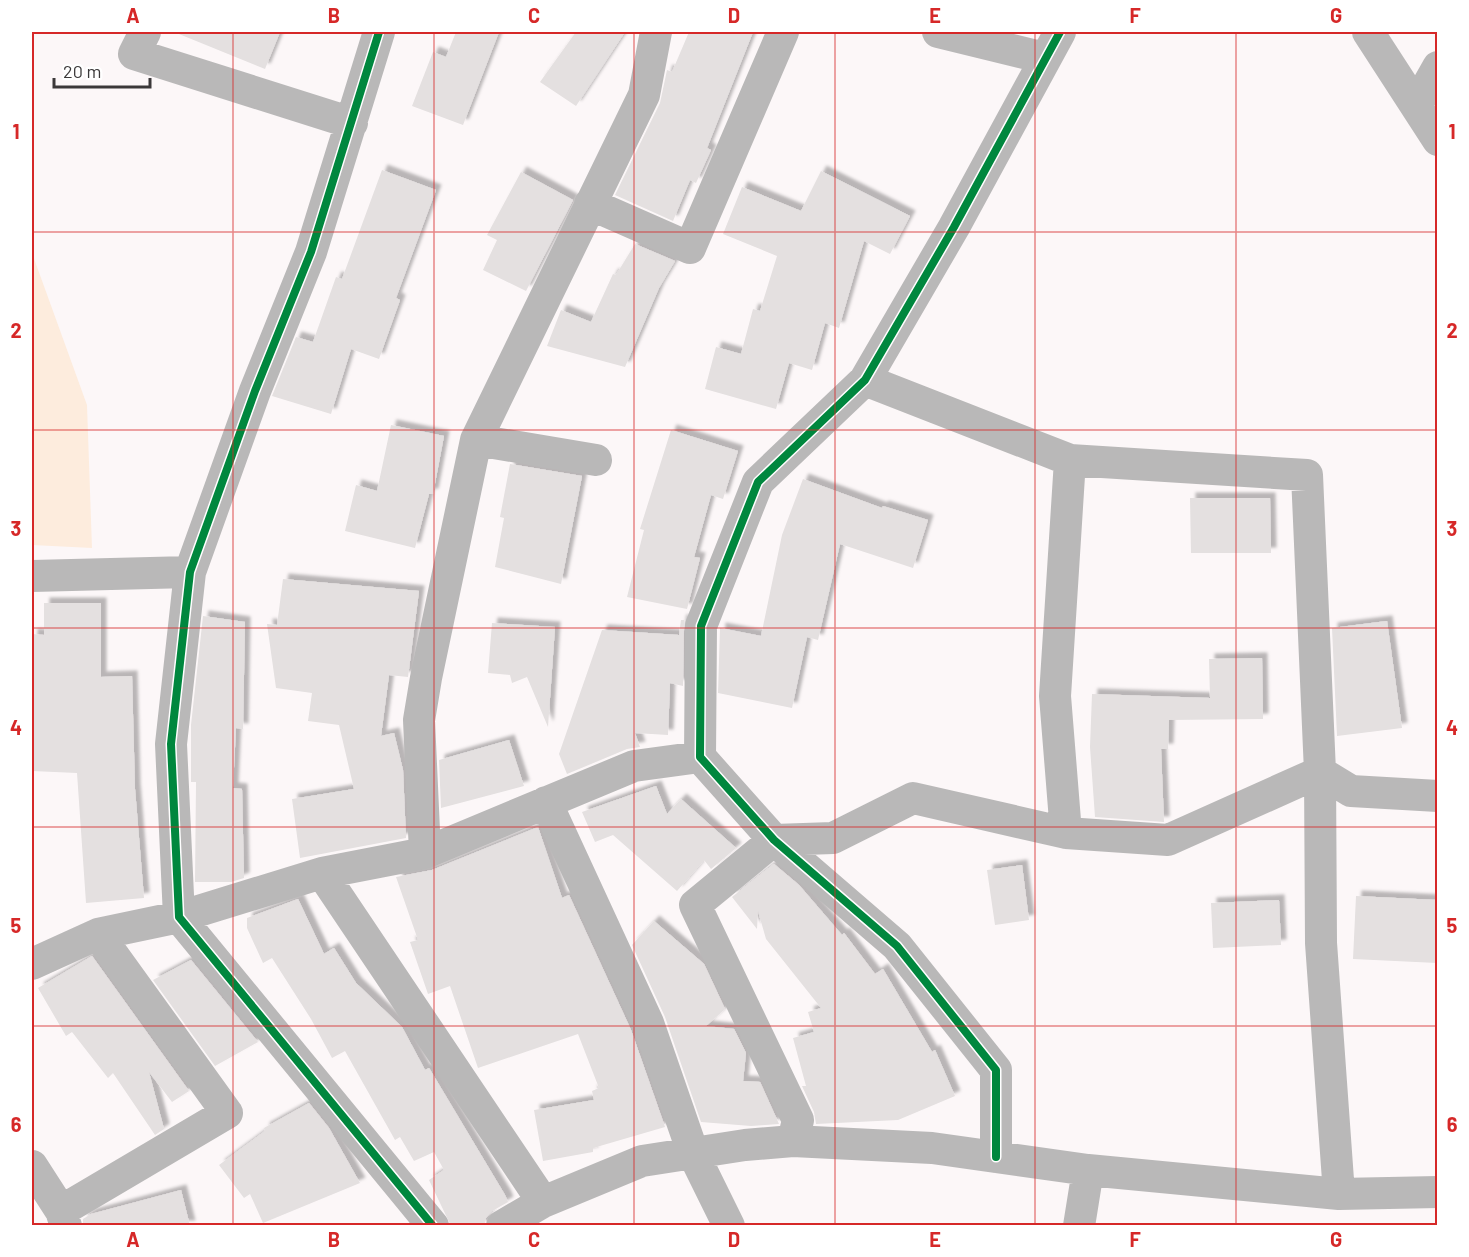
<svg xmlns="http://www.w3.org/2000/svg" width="1469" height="1257" font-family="Barlow,sans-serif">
	<defs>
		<filter id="shadow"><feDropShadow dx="5.5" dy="-5.5" stdDeviation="1.5" flood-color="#0004"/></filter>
	</defs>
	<rect width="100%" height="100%" fill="#fcf7f8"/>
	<path fill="#fdecdd" d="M32,253L87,405L92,548L32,545Z"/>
	<path fill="#e4e0e0" filter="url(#shadow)" d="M174,32H280L265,69Z
		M456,32H499L463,125L412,106L433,52L446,57Z
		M576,32H625L576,106L540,82Z
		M689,32H753L707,148L711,150L696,183L690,180L673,221L615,195L660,103L667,70L672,72Z
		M382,170L436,190L396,298L400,300L379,359L351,349L331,414L272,396L296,337L313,342L336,277L342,279Z
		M821,171L910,216L890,254L864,241L839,328L825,323L812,370L789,363L776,409L705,389L716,347L741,354L753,309L760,311L777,256L723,234L742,187L801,211Z
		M521,172L573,200L526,291L483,270L497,240L487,235Z
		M635,244L675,261L659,288L625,367L547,346L561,310L591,322L613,274L616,275Z
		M391,425L444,436L433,494H429L415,548L345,531L356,485L377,491Z
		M671,430L738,451L723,499L711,495L694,557L700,558L687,609L627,597L644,530L640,529Z
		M510,464L582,476L561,584L495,567L504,518L500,517Z
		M803,479L882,508L883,506L928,520L913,568L840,544L818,640L807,637L792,708L718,693L720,628L761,636L782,535Z
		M1190,498H1270L1271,553H1191Z
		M283,579L419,591L408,677L389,675L381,736L394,733L403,770L406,838L300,858L292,799L354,789L339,725L308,721L312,693L276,688L267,624L277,625Z
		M44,603H101V677L132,676L135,789L144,898L86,903L77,773L32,771V634L44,635Z
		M203,616L245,622L243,729L236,728L233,788L242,789L244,878L231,882H195L196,782H191V725Z
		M681,620H684L683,686L670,683L668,735L635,733L640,747L627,749L567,774L559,754L602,630L679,635Z
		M1387,621L1402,728L1337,736L1332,628Z
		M492,623L555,627L548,727L527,677L512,683L510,675L488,673Z
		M1262,658L1263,719L1169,720L1168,749H1161L1164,822L1095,817L1090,747L1092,694L1210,698L1209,659Z
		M509,740L524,786L441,808L439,760Z
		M656,786L667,814L681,799L736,848L711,869L704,860L677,891L613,835L595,842L582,812Z
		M538,827L562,898L569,895L631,1030L665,1127L593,1148V1152L543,1161L534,1110L594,1100L592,1091L599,1088L578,1034L478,1068L450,986L428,994L410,942L418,940L396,877L432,870Z
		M774,864L799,885L842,935L844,933L875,974L883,969L932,1052L935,1050L955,1096L898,1120L816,1124L814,1112L802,1086H806L793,1038L814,1032L808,1012L821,1008L766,939L758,911L757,929L732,897Z
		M1022,865L1029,920L995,925L987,870Z
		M1356,896L1437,900V963L1353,959Z
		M298,899L324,954L334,948L356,983L402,1027L425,1070L429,1068L505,1195L508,1202L492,1211L486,1218L484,1226H451L429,1180L444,1170L434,1152L414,1161L400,1137L395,1140L345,1051L332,1058L311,1019L272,958L263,963L247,928V918Z
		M1279,900L1281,945L1213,948L1211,903Z
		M654,921L704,964L725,1009L706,1026L734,1029L746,1053L743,1081L760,1082L779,1124L751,1126L701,1122L665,1017L632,945Z
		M92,956L189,1091L172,1102L149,1072L164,1129L155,1135L113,1073L108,1078L72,1032L66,1036L38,988Z
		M191,960L258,1042L215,1066L153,980Z
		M309,1103L329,1128L360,1183L263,1223L250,1194L244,1198L219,1165L265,1131L264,1128Z
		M181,1190L190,1226H83V1219L91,1214Z"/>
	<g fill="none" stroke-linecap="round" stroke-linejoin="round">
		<path stroke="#b9b8b8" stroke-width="32" d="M145,32L134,54L352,123
			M379,32L311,252L255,391L190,572L171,744L179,917L433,1226
			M938,32L1045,58
			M1368,32L1438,140
			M1416,106L1438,67
			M590,204L690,248L783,32
			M865,380L1070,460L1307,475L1320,772L1321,943L1339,1194
			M476,440L596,460
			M32,576L190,572
			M546,802L648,1023L693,1153L729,1226
			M1066,833L1055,696L1070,460
			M425,853L419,720L426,678L476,440L644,95L656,32
			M322,873L543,1202
			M32,964L98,934L179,917L322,873L425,853L634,766L700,757
			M793,1141L798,1120L695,905L774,840L833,838L913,798L1066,833L1168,840L1320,772L1351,791L1438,796
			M996,1157V1070L897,946L774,840L700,757L701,626L758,482L865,380L954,227L1060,32
			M32,1166L61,1211L66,1226
			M1088,1170L1339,1194L1438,1192
			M61,1211L227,1113L98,934
			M502,1226L543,1202L642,1161L745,1145L793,1141L932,1148L1088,1170L1079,1226"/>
		<defs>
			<path id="cycleway" d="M379,32L311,252L255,391L190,572L171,744L179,917L433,1226
				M996,1157V1070L897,946L774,840L700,757L701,626L758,482L865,380L954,227L1060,32"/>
		</defs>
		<use href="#cycleway" stroke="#fff" stroke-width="11"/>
		<use href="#cycleway" stroke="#00873e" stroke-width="8"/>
	</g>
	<path fill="none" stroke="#d62828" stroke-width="1.5" stroke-opacity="0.55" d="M233,32V1226M434,32V1226M634,32V1226M835,32V1226M1035,32V1226M1236,32V1226M32,232H1438M32,430H1438M32,628H1438M32,827H1438M32,1026H1438"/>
	<rect width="1469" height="1257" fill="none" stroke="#ffffff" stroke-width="66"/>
	<path d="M54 78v9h96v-9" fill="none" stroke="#3b3839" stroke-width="3"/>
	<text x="63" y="78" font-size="18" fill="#3b3839" stroke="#ffffff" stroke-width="4.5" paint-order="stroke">20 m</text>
	<rect x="33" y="33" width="1403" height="1191" fill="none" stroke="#d62828" stroke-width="2"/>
	<g font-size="20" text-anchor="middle" font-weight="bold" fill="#d62828">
		<text x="133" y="23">A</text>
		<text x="334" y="23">B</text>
		<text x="534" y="23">C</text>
		<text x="734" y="23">D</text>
		<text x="935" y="23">E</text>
		<text x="1135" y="23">F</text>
		<text x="1336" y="23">G</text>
		<text x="16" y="139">1</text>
		<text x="1452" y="139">1</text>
		<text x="16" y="338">2</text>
		<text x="1452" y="338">2</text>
		<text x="16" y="536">3</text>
		<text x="1452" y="536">3</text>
		<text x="16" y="735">4</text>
		<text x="1452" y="735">4</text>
		<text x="16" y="933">5</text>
		<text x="1452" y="933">5</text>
		<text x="16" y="1132">6</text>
		<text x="1452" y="1132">6</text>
		<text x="133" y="1247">A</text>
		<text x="334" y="1247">B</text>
		<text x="534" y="1247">C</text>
		<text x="734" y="1247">D</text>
		<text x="935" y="1247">E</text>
		<text x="1135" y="1247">F</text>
		<text x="1336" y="1247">G</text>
	</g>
</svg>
